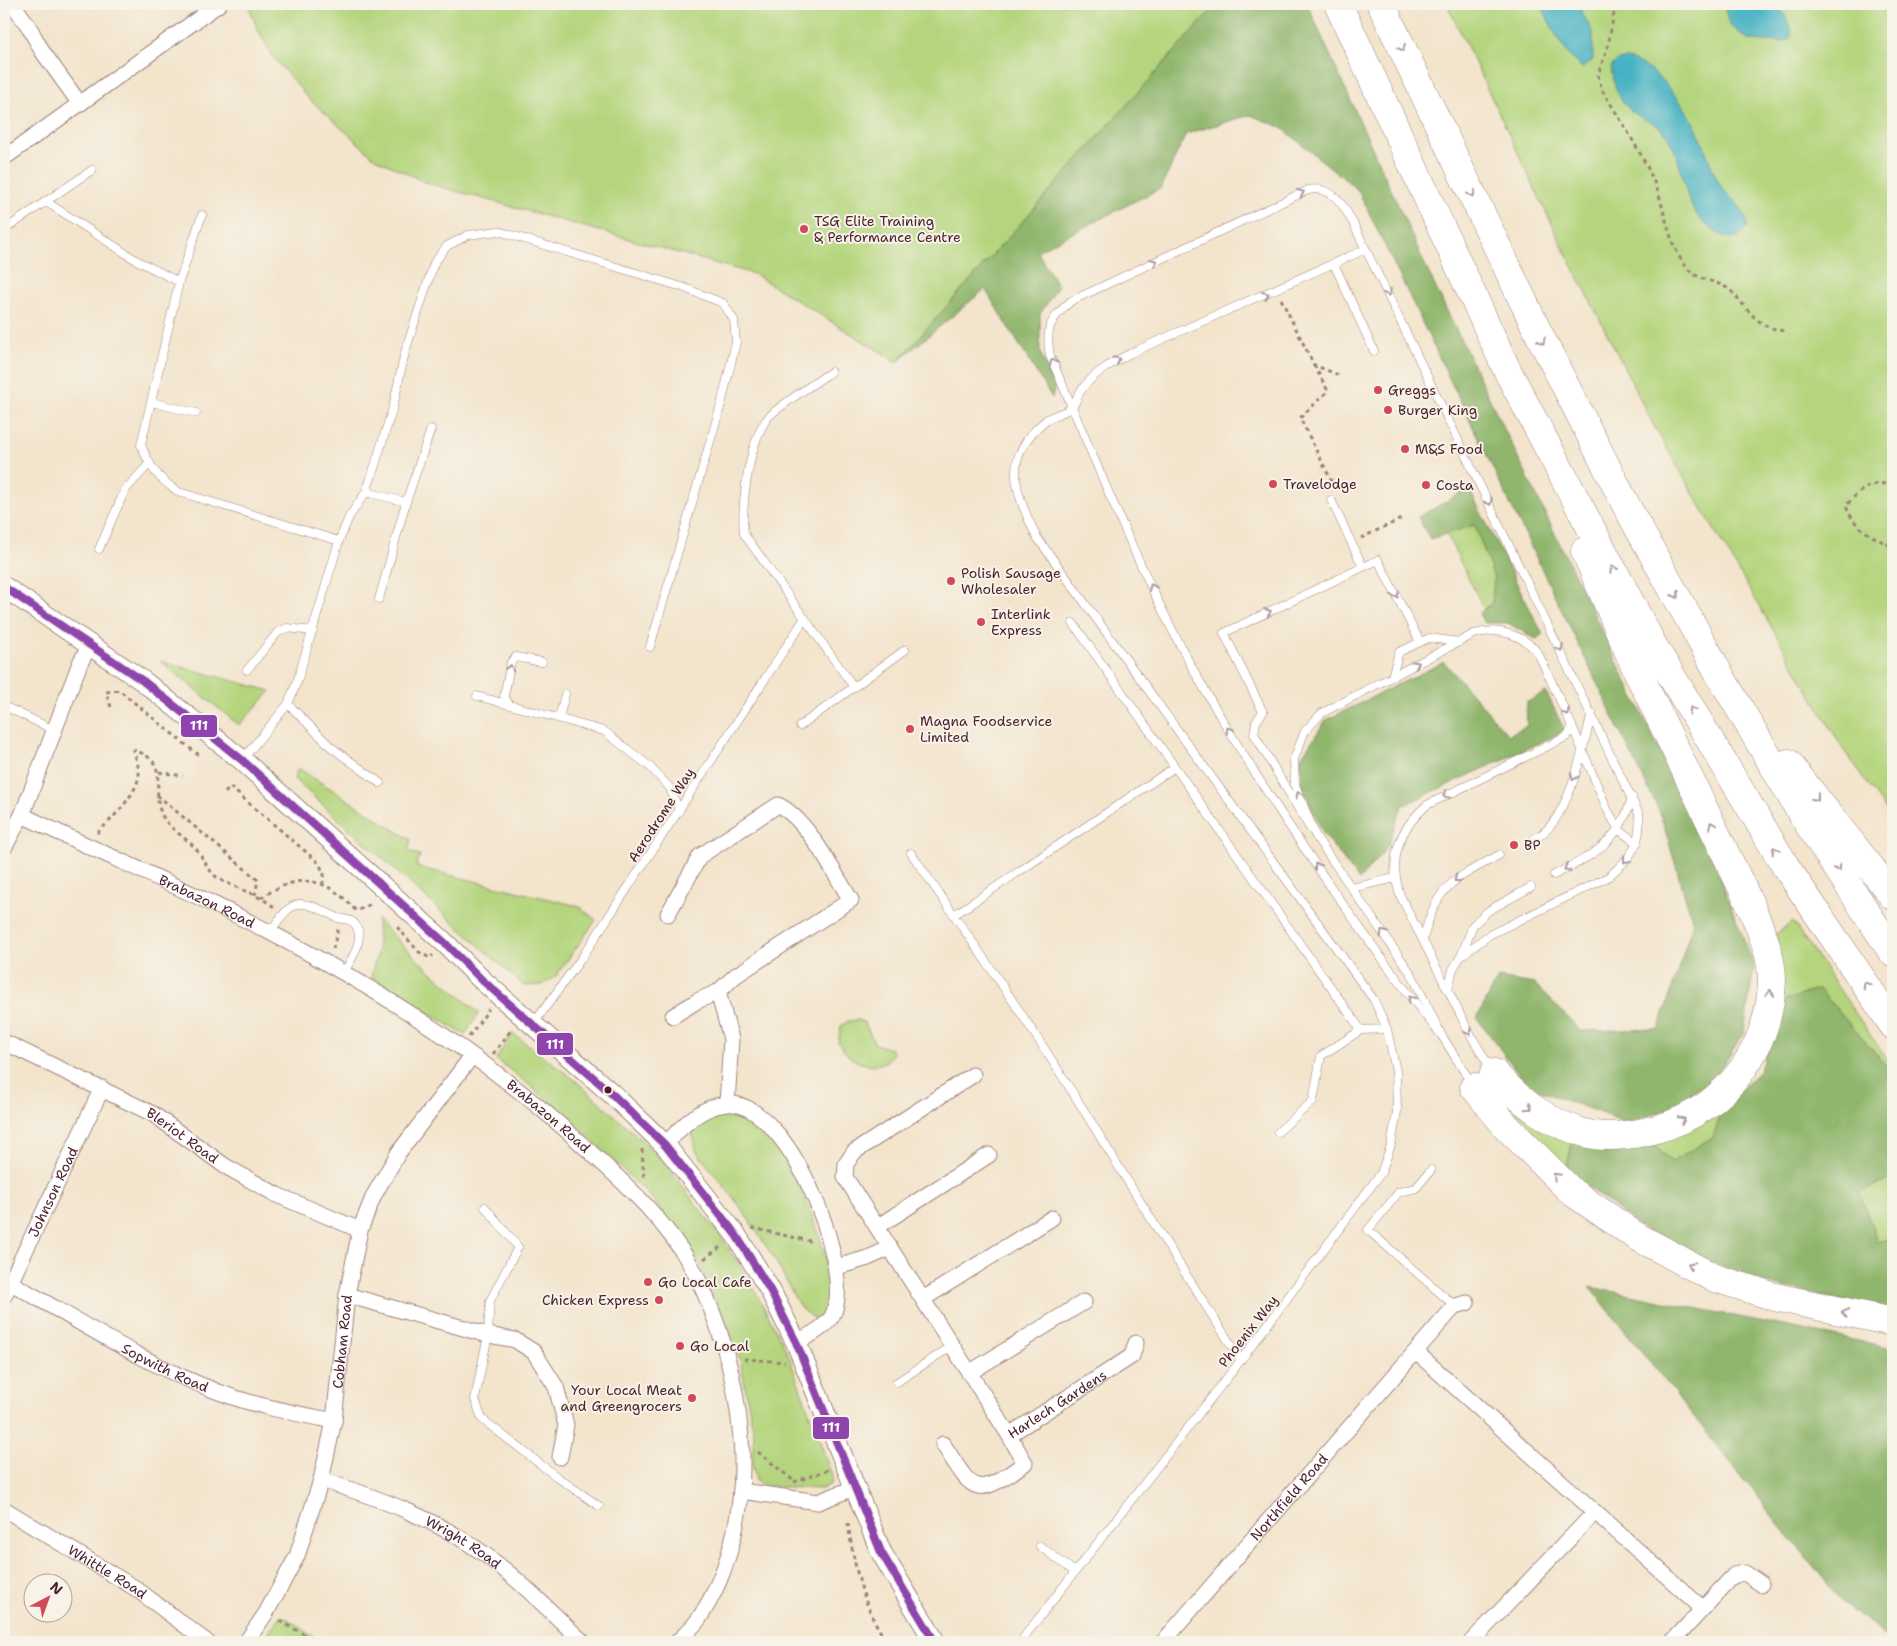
<svg xmlns="http://www.w3.org/2000/svg" width="1897" height="1646" font-family="'Shantell Sans',sans-serif">
	<rect width="100%" height="100%" fill="#f7f3e8"/>
	<filter id="ink" filterUnits="userSpaceOnUse"><feTurbulence type="fractalNoise" baseFrequency=".02" numOctaves="2"/><feDisplacementMap in="SourceGraphic" scale="10" xChannelSelector="R" yChannelSelector="G"/><feConvolveMatrix kernelMatrix="1 2 1 2 8 2 1 2 1" color-interpolation-filters="sRGB"/></filter>
	<filter id="wash" filterUnits="userSpaceOnUse"><feTurbulence type="fractalNoise" baseFrequency=".0096" numOctaves="4" result="noise"/><feDisplacementMap in="SourceGraphic" scale="20" xChannelSelector="R" yChannelSelector="G"/><feGaussianBlur stdDeviation="1.12" result="paint"/><feColorMatrix in="noise" values="0 0 0 0 0 0 0 0 0 0 0 0 0 0 0 0 0 1.4 0 .05"/><feComposite in="paint" operator="in"/></filter>
	<g filter="url(#wash)">
		<rect width="100%" height="100%" fill="#f3e4cc"/>
		<path fill="#b4d57d" stroke="#7f7a54" d="M248,4H1217L897,362L754,274L427,183L375,158L309,99L273,57L257,28Z
			M1447,4H1879L1893,22V820L1843,749L1656,430L1558,237Z
			M1475,525L1494,578L1492,604L1484,609L1446,533Z
			M160,661L271,691L239,725Z
			M298,768L411,840L408,851L420,855L416,867L578,906L596,920L556,976L542,985L524,986L294,779Z
			M377,919L420,962L479,1013L465,1035L371,977L378,949Z
			M1793,922L1893,1068V1074L1819,989L1783,1001L1776,934Z
			M858,1020L865,1023L875,1044L891,1049L893,1052C888,1068 867,1067 854,1060C847,1056 842,1048 838,1042L841,1026L848,1021Z
			M512,1033L575,1080L658,1155L719,1234L753,1287L786,1349L832,1475V1483L822,1489L765,1486L756,1481L752,1462L754,1435L740,1359L699,1262L651,1197L562,1111L496,1059Z
			M1723,1107L1713,1137L1672,1162L1653,1145L1692,1127Z
			M1517,1111L1573,1139L1566,1170L1511,1117Z
			M743,1115C750,1120 760,1124 765,1130C793,1162 835,1256 830,1298C829,1307 823,1315 817,1321L801,1309L775,1260L739,1205L696,1151L692,1136L693,1130L700,1123L715,1116Z
			M1890,1180L1893,1184V1236L1878,1243L1859,1192Z
			M281,1616L288,1619L315,1638L313,1642H262Z"/>
		<path fill="#8fb66c" stroke="#6c6a4c" d="M1217,4H1307L1431,278L1713,860L1754,965L1744,1032L1717,1075L1672,1108L1627,1123L1528,1086L1477,1018L1498,978L1535,984L1581,1031L1659,1029L1693,923L1660,813L1358,190L1281,127L1250,115L1186,134L1161,188L1037,251L1058,286L1040,314V353L1055,386L1052,398L985,289L897,362Z
			M1469,489L1543,635L1536,639L1508,623H1484L1479,613L1492,604L1494,578L1475,525L1430,539L1418,517Z
			M1444,662L1508,735L1527,726L1526,703L1546,692L1565,731L1402,806L1387,847L1359,880L1323,833L1303,789L1300,759L1326,720Z
			M1819,989L1893,1074V1184L1890,1180L1859,1192L1878,1242L1893,1236V1313L1745,1278L1647,1232L1566,1170L1573,1139L1633,1147L1653,1145L1672,1162L1713,1137L1723,1107L1760,1070L1783,1001Z
			M1590,1287L1893,1348V1642L1843,1603Z"/>
		<path fill="#45b2c3" stroke="#486877" d="M1540,4H1577L1593,32V60L1583,68C1564,58 1551,23 1540,4Z
			M1724,4H1776L1786,17L1792,32L1789,39L1784,42L1749,40L1729,25Z
			M1626,59C1653,62 1684,103 1696,127C1705,144 1709,164 1718,181C1727,200 1748,205 1747,228C1743,232 1739,238 1732,238C1718,237 1699,221 1693,209C1682,186 1682,160 1668,137C1663,128 1654,123 1644,119C1622,108 1614,91 1611,67L1618,60Z"/>
	</g>
	<g filter="url(#ink)">
		<g fill="none" stroke-linecap="round" stroke-linejoin="round">
			<defs>
				<path id="service" d="M45,201L136,260L179,282
					M202,215L179,282L141,445C151,469 157,478 179,492L339,541
					M4,230L92,170
					M1334,264L1374,351
					M831,372C818,381 772,410 766,420C749,445 741,504 744,534L853,686
					M151,402L196,413
					M366,492L406,502L431,429
					M1331,500L1363,567
					M99,549L125,490L149,464
					M379,599L406,502
					M1073,623L1361,1030L1387,1029
					M247,670L278,632L287,628L313,631
					M1392,676L1399,652L1429,638L1459,642
					M477,696L604,731L649,766L670,788L679,811
					M288,704L331,747L380,783
					M509,704L504,696L511,662L516,657L542,662
					M4,706L54,730
					M559,718L565,694
					M800,726L905,650
					M1573,728L1608,811L1619,830L1637,843
					M243,759L288,704L297,682L339,541L349,517L366,492L372,475L393,407L405,352L434,263L447,246L468,235L498,231L682,287L723,303L734,320L736,342L722,401L650,647
					M1311,830L1254,734L1256,722L1263,712L1224,633L1378,560L1420,642
					M1535,838C1569,823 1583,746 1592,713
					M911,853C968,935 1025,1017 1078,1101C1132,1188 1185,1275 1241,1360
					M1554,875C1593,855 1620,842 1632,797
					M1352,888L1395,878
					M954,915L1175,767
					M270,932C294,897 299,898 336,917C341,920 349,918 354,923C367,937 351,961 343,973
					M1423,940C1436,885 1452,881 1499,855
					M1462,954L1473,925L1488,911L1531,887
					M534,1023L583,956L805,618
					M1442,1036C1403,989 1368,940 1333,890C1278,811 1225,730 1180,645C1131,551 1092,452 1050,356C1045,328 1050,319 1071,301L1308,190C1332,185 1343,204 1353,223L1639,814C1642,844 1631,858 1608,877L1489,935L1461,956L1453,969L1448,990
					M1472,1084L1442,1036L1412,975L1316,837L1295,785L1294,759L1305,731L1322,713L1474,634C1498,627 1522,634 1538,653L1573,728L1566,737L1427,805C1399,829 1388,859 1400,895L1469,1032L1491,1069
					M1278,1132L1313,1101L1321,1056L1361,1030
					M1431,1170L1416,1188L1399,1192L1368,1230L1455,1306
					M485,1207L518,1247L490,1301L488,1335L475,1399L482,1419L557,1477L599,1506
					M897,1382L952,1346
					M1040,1546L1075,1572
					M1020,1642L1241,1360L1381,1173L1391,1145L1397,1112L1396,1071L1387,1029L1374,1000L1036,536C1014,489 1001,457 1046,420C1054,414 1067,413 1073,406C1076,402 1077,396 1080,392C1093,373 1112,363 1131,353L1366,249"/>
				<g id="minor">
					<path d="M13,4L29,27L42,51L80,104"/>
					<path d="M4,158L219,4"/>
					<path id="s1" d="M22,815C104,855 190,890 271,933C384,992 495,1063 588,1150C627,1185 667,1222 693,1269C721,1323 736,1378 741,1438C746,1499 733,1568 698,1620C692,1628 684,1635 677,1642"/>
					<path d="M4,848L22,815L80,663L90,645"/>
					<path d="M668,914L700,856L778,805C807,818 833,872 851,900L735,976L718,992L731,1039L727,1104"/>
					<path d="M673,1016L697,1001L718,992"/>
					<path id="s2" d="M4,1042L153,1114L225,1166L277,1195L360,1230"/>
					<path id="s3" d="M973,1075L854,1152L846,1164L845,1177L1009,1435L1132,1356L1136,1343"/>
					<path d="M665,1145C682,1126 700,1107 726,1104C787,1098 853,1263 834,1312C829,1326 809,1336 796,1342"/>
					<path d="M877,1227L989,1155"/>
					<path d="M837,1267L868,1258L890,1248"/>
					<path id="s4" d="M11,1283C78,1320 144,1364 216,1391C254,1406 294,1413 334,1421"/>
					<path d="M347,1295L488,1335L515,1340L534,1352L556,1387L566,1425L560,1457"/>
					<path id="s5" d="M4,1296L102,1088"/>
					<path d="M923,1299L1052,1218"/>
					<path d="M1416,1352L1595,1512"/>
					<path d="M969,1373L1084,1302"/>
					<path d="M943,1444C974,1493 974,1500 1025,1463L1009,1435"/>
					<path id="s6" d="M321,1480C379,1498 437,1519 487,1556C521,1581 552,1613 583,1642"/>
					<path d="M741,1491L818,1502L854,1488"/>
					<path id="s7" d="M4,1509L135,1588L207,1642"/>
					<path id="s8" d="M246,1642L266,1613L297,1556L321,1480L334,1421L347,1295L360,1230L374,1195L399,1152L472,1056"/>
					<path id="s9" d="M1163,1642L1455,1306L1467,1303"/>
					<path d="M1471,1642L1595,1512L1702,1608"/>
					<path d="M1672,1642L1734,1575L1745,1573L1761,1584"/>
				</g>
				<path id="tertiary" d="M4,587L143,681L242,760L445,943L482,980L612,1094L665,1145L736,1235L770,1290L796,1342L881,1552L935,1642"/>
				<path id="motorway" d="M1338,4L1508,372L1654,647L1786,867L1893,1025
					M1381,4L1540,336L1627,507L1721,677L1800,811L1893,953
					M1788,763L1893,896
					M1494,1073C1521,1102 1549,1124 1588,1134C1607,1138 1625,1136 1644,1132C1717,1118 1770,1056 1772,980C1772,954 1760,928 1750,904L1633,662L1585,551
					M1474,1087L1506,1126L1572,1192L1636,1236L1712,1277L1775,1297L1893,1322"/>
			</defs>
			<use href="#service" stroke="#9e827c" stroke-width="9"/>
			<use href="#minor" stroke="#9e827c" stroke-width="17"/>
			<use href="#tertiary" stroke="#9e827c" stroke-width="22"/>
			<use href="#motorway" stroke="#9e827c" stroke-width="29"/>
			<path stroke="#9e827c" stroke-width="3" stroke-dasharray="4 4" stroke-linecap="butt" d="M1614,13L1608,46L1598,75L1602,90C1620,119 1644,156 1656,187C1666,213 1669,246 1687,268C1699,282 1719,280 1731,291C1750,310 1754,326 1784,331
				M1281,299L1314,365L1341,376
				M1314,365L1328,391L1300,418L1336,490
				M1893,485C1872,480 1859,490 1846,506C1854,529 1872,536 1893,547
				M1361,538L1401,519
				M111,707L106,692L119,690L197,754L200,750
				M159,772L183,776
				M225,793L230,787L319,863L324,874L323,883
				M157,795L258,880L255,895
				M97,833C110,821 139,793 139,773C139,766 135,757 134,750C174,763 148,789 163,817C170,830 186,837 196,849C204,858 208,872 219,879C237,889 258,894 274,907
				M261,898C299,872 326,876 356,911L373,903
				M397,927L419,952L430,958L433,955
				M333,949L338,929
				M469,1037L489,1009
				M493,1054L512,1029
				M642,1149L644,1180
				M752,1228L814,1242
				M704,1259L723,1245
				M744,1359L785,1362
				M758,1452L794,1481
				M794,1482L828,1470
				M848,1523C854,1565 862,1606 887,1642
				M280,1621L318,1642"/>
			<use href="#service" stroke="#fff" stroke-width="8"/>
			<use href="#minor" stroke="#fff" stroke-width="15"/>
			<use href="#tertiary" stroke="#fff" stroke-width="20"/>
			<use href="#motorway" stroke="#fff" stroke-width="28"/>
			<defs>
				<path id="bus-1" d="M4,587L143,681L242,760L445,943L482,980L612,1094L665,1145L736,1235L770,1290L796,1342L881,1552L935,1642"/>
			</defs>
			<use href="#bus-1" stroke="#f7f3e8" stroke-width="11"/>
			<use href="#bus-1" stroke="#8e44ad" stroke-width="8"/>
		</g>
		<defs><path id="oneway-chevron" d="M-2-3.5L2.5 0L-2 3.5" fill="none" stroke-width="1.6" stroke-linecap="round" stroke-linejoin="round" transform="scale(1.25)"/></defs>
		<g stroke="#ae9aa0">
			<use href="#oneway-chevron" transform="translate(1402 48) rotate(64)"/>
			<use href="#oneway-chevron" transform="translate(1301 193) rotate(-24)"/>
			<use href="#oneway-chevron" transform="translate(1472 194) rotate(64)"/>
			<use href="#oneway-chevron" transform="translate(1154 262) rotate(-25)"/>
			<use href="#oneway-chevron" transform="translate(1388 293) rotate(64)"/>
			<use href="#oneway-chevron" transform="translate(1266 295) rotate(-23)"/>
			<use href="#oneway-chevron" transform="translate(1542 341) rotate(63)"/>
			<use href="#oneway-chevron" transform="translate(1117 360) rotate(-29)"/>
			<use href="#oneway-chevron" transform="translate(1053 362) rotate(-112)"/>
			<use href="#oneway-chevron" transform="translate(1489 502) rotate(64)"/>
			<use href="#oneway-chevron" transform="translate(1613 569) rotate(-118)"/>
			<use href="#oneway-chevron" transform="translate(1152 587) rotate(-114)"/>
			<use href="#oneway-chevron" transform="translate(1396 595) rotate(64)"/>
			<use href="#oneway-chevron" transform="translate(1676 595) rotate(61)"/>
			<use href="#oneway-chevron" transform="translate(1268 612) rotate(-25)"/>
			<use href="#oneway-chevron" transform="translate(1560 648) rotate(64)"/>
			<use href="#oneway-chevron" transform="translate(1416 664) rotate(-27)"/>
			<use href="#oneway-chevron" transform="translate(510 668) rotate(-70)"/>
			<use href="#oneway-chevron" transform="translate(1692 710) rotate(-121)"/>
			<use href="#oneway-chevron" transform="translate(1566 712) rotate(65)"/>
			<use href="#oneway-chevron" transform="translate(1229 730) rotate(-122)"/>
			<use href="#oneway-chevron" transform="translate(1574 777) rotate(112)"/>
			<use href="#oneway-chevron" transform="translate(1299 795) rotate(-113)"/>
			<use href="#oneway-chevron" transform="translate(1446 795) rotate(154)"/>
			<use href="#oneway-chevron" transform="translate(1816 798) rotate(52)"/>
			<use href="#oneway-chevron" transform="translate(1712 825) rotate(-116)"/>
			<use href="#oneway-chevron" transform="translate(1775 850) rotate(-121)"/>
			<use href="#oneway-chevron" transform="translate(1626 860) rotate(128)"/>
			<use href="#oneway-chevron" transform="translate(1317 866) rotate(-125)"/>
			<use href="#oneway-chevron" transform="translate(1567 868) rotate(151)"/>
			<use href="#oneway-chevron" transform="translate(1838 868) rotate(57)"/>
			<use href="#oneway-chevron" transform="translate(1457 879) rotate(143)"/>
			<use href="#oneway-chevron" transform="translate(1383 933) rotate(-125)"/>
			<use href="#oneway-chevron" transform="translate(1866 985) rotate(-124)"/>
			<use href="#oneway-chevron" transform="translate(1770 993) rotate(-85)"/>
			<use href="#oneway-chevron" transform="translate(1411 999) rotate(-129)"/>
			<use href="#oneway-chevron" transform="translate(1469 1032) rotate(61)"/>
			<use href="#oneway-chevron" transform="translate(1529 1107) rotate(35)"/>
			<use href="#oneway-chevron" transform="translate(1682 1120) rotate(-26)"/>
			<use href="#oneway-chevron" transform="translate(1556 1176) rotate(-135)"/>
			<use href="#oneway-chevron" transform="translate(1691 1265) rotate(-152)"/>
			<use href="#oneway-chevron" transform="translate(1845 1313) rotate(-169)"/>
		</g>
	</g>
	<g fill="#d1495b" stroke="#f7f3e8" stroke-width="2">
		<circle cx="804" cy="229" r="5"/>
		<circle cx="1378" cy="390" r="5"/>
		<circle cx="1388" cy="410" r="5"/>
		<circle cx="1405" cy="449" r="5"/>
		<circle cx="1273" cy="484" r="5"/>
		<circle cx="1426" cy="485" r="5"/>
		<circle cx="951" cy="581" r="5"/>
		<circle cx="981" cy="622" r="5"/>
		<circle cx="910" cy="729" r="5"/>
		<circle cx="1514" cy="845" r="5"/>
		<circle cx="648" cy="1282" r="5"/>
		<circle cx="659" cy="1300" r="5"/>
		<circle cx="680" cy="1346" r="5"/>
		<circle cx="692" cy="1398" r="5"/>
	</g>
	<circle fill="#4a1f2b" stroke="#f7f3e8" stroke-width="2" cx="608" cy="1090" r="4.5"/>
	<g text-anchor="middle" stroke-width="4" stroke-linejoin="round" paint-order="stroke">
		<g font-size="14" fill="#4a1f2b" stroke="#f7f3e8" text-anchor="start">
			<text x="814" y="226">TSG Elite Training<tspan x="814" dy="16">&amp; Performance Centre</tspan></text>
			<text x="1388" y="395">Greggs</text>
			<text x="1398" y="415">Burger King</text>
			<text x="1415" y="454">M&amp;S Food</text>
			<text x="1283" y="489">Travelodge</text>
			<text x="1436" y="490">Costa</text>
			<text x="961" y="578">Polish Sausage<tspan x="961" dy="16">Wholesaler</tspan></text>
			<text x="991" y="619">Interlink<tspan x="991" dy="16">Express</tspan></text>
			<text x="920" y="726">Magna Foodservice<tspan x="920" dy="16">Limited</tspan></text>
			<text x="1524" y="850">BP</text>
			<text x="658" y="1287">Go Local Cafe</text>
			<text x="649" y="1305" text-anchor="end">Chicken Express</text>
			<text x="690" y="1351">Go Local</text>
			<text x="682" y="1395" text-anchor="end">Your Local Meat<tspan x="682" dy="16">and Greengrocers</tspan></text>
		</g>
		<g font-size="14" fill="#4a1f2b" stroke="#f7f3e8">
			<text transform="translate(661 815) rotate(-57)" y="5">Aerodrome Way</text>
			<text dy="5" stroke="none"><textPath href="#s1" startOffset="204">Brabazon Road</textPath></text>
			<text dy="5" stroke="none"><textPath href="#s1" startOffset="609">Brabazon Road</textPath></text>
			<text dy="5" stroke="none"><textPath href="#s2" startOffset="202">Bleriot Road</textPath></text>
			<text dy="5" stroke="none"><textPath href="#s5" startOffset="115">Johnson Road</textPath></text>
			<text transform="translate(1248 1331) rotate(-52)" y="5">Phoenix Way</text>
			<text dy="5" stroke="none"><textPath href="#s8" startOffset="320">Cobham Road</textPath></text>
			<text dy="5" stroke="none"><textPath href="#s4" startOffset="176">Sopwith Road</textPath></text>
			<text dy="5" stroke="none"><textPath href="#s3" startOffset="532">Harlech Gardens</textPath></text>
			<text dy="5" stroke="none"><textPath href="#s9" startOffset="192">Northfield Road</textPath></text>
			<text dy="5" stroke="none"><textPath href="#s6" startOffset="156">Wright Road</textPath></text>
			<text dy="5" stroke="none"><textPath href="#s7" startOffset="121">Whittle Road</textPath></text>
		</g>
	</g>
	<g stroke="#f7f3e8" stroke-width="2">
		<rect x="180" y="714" width="38" height="24" rx="5" fill="#8e44ad"/>
		<rect x="536" y="1032" width="38" height="24" rx="5" fill="#8e44ad"/>
		<rect x="812" y="1416" width="38" height="24" rx="5" fill="#8e44ad"/>
	</g>
	<g font-size="14" text-anchor="middle" font-weight="bold" fill="#fff">
		<text x="199" y="730">111</text>
		<text x="555" y="1049">111</text>
		<text x="831" y="1432">111</text>
	</g>
	<rect width="1897" height="1646" fill="none" stroke="#f7f3e8" stroke-width="20"/>
	<g transform="translate(48 1598) rotate(41)"><circle r="24" fill="#f7f3e8" stroke="#b29e9c"/>
	<path d="M0-4L9 19L0 12L-9 19Z" fill="#d1495b"/>
	<text y="-8" font-size="14" font-weight="bold" text-anchor="middle" fill="#4a1f2b">N</text>
	</g>
</svg>
